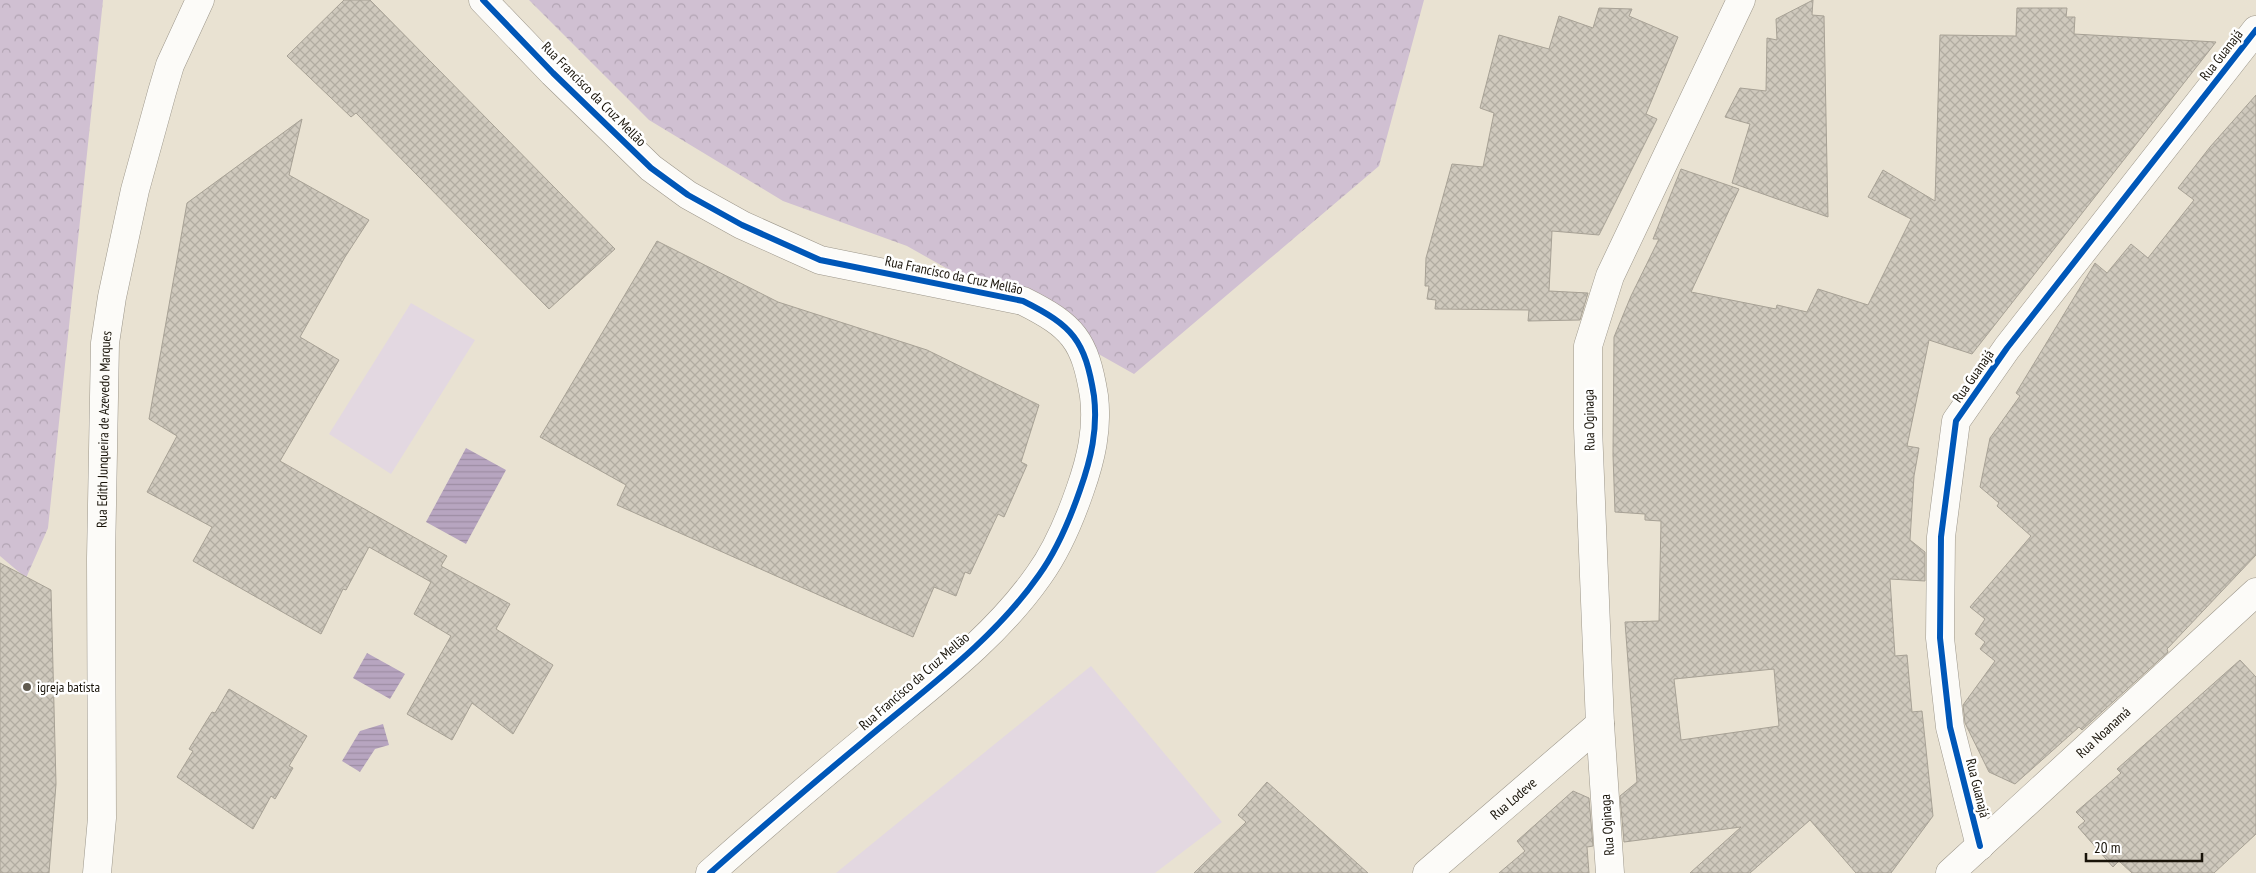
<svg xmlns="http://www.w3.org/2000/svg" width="2256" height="873" font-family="'PT Sans Narrow',sans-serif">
	<defs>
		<pattern id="forest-crowns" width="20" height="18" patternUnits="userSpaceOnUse" patternTransform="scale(1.25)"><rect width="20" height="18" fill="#d0c0d2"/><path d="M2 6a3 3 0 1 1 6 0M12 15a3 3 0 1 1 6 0" fill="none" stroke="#b2a4b3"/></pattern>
		<pattern id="water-rules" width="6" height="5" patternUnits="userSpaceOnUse" patternTransform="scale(1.25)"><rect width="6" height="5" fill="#b7a5c0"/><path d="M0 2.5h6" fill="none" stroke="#9d8da4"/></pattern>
		<pattern id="building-cross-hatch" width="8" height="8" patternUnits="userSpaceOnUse" patternTransform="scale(1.25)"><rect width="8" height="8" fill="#cfc9bd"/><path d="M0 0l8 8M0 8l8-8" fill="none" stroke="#b1aca1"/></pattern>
	</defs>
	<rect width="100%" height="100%" fill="#e9e2d2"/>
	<path fill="url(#forest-crowns)" d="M0,0H103L48,528L26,578L0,556Z
		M529,0H1424L1379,166L1134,374L907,246L783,201L649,120Z"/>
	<path fill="#e3d8e1" d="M411,303L475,340L391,474L329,434Z
		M1091,666L1222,822L1155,873H836Z"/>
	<path fill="url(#water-rules)" d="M466,448L506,470L466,544L426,522Z
		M367,653L405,674L390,699L353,678Z
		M383,724L389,745L375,749L360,772L342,761L360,731Z"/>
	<path fill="url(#building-cross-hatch)" stroke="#a7a195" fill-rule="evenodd" d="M344,0H370L615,249L549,309L356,113L351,117L287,56Z
		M1813,0L1812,15L1824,16L1828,217L1732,183L1750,124L1725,117L1740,88L1766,91L1767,38L1777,40L1776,19Z
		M1599,8L1632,9L1629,16L1678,37L1646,114L1657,119L1599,235L1552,231L1549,291L1588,293L1580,320L1528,321L1529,310L1435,309L1436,300L1427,299L1429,286H1425L1426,258L1452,164L1483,167L1494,113L1480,108L1499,35L1549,49L1559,16L1593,28Z
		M2017,8H2067L2066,17H2075L2074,34L2216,42L1972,354L1929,340L1907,446L1919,448L1914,476L1910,540L1925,552V581L1890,579L1895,656L1907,655L1912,712L1922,711L1933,816L1891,873H1856L1810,820L1750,873H1690L1741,827L1624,842L1620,796L1637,782L1625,622L1659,621L1661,521L1645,520V514L1615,512L1613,455L1614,337L1631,296L1659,239H1653L1681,169L1739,189L1691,292L1776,309L1777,305L1807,312L1818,289L1868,305L1911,219L1868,197L1883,170L1935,201L1940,35L2016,36ZM1774,669L1779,726L1681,740L1674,679Z
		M2256,95V555L2167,649L2168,652L2082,730L2079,727L2015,784L1989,772L1965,723L1963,705L1995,661L1980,649L1985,642L1975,634L1985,619L1970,607L2031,536L1997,506L1999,503L1980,487L1990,438L2020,396L2016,393L2095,263L2107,273L2131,244L2148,258L2194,200L2178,188L2210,147Z
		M302,119L289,175L369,220L345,257L300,337L339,360L280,461L447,556L441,566L510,604L496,629L553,665L513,734L472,703L452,740L407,714L451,636L414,614L431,582L369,547L346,590L343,589L321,634L193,561L212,527L147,492L177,436L149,419L187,203Z
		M657,241L778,302L927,350L1039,405L1021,462L1027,465L1004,517L998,514L970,574L965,572L956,596L934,587L913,637L617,505L626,485L540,437Z
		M0,563L51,590L56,784L49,873H0Z
		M2240,660L2256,677V834L2214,873H2132L2119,861L2113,867L2078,827L2085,821L2076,812L2121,773L2117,769Z
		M229,689L307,736L289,766L293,768L275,799L271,796L253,829L177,777L193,751L189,749L212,712L215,713Z
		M1267,782L1368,873H1194L1246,822L1238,815Z
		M1573,791L1589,798L1593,846L1587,847L1589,873H1499L1525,851L1517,841Z"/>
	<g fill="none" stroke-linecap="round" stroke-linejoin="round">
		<defs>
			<g id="minor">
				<path d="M483,0L553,73L651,168L688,195L742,225L820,260L1023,301C1073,326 1085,340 1094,396C1098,429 1091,459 1080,490C1070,519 1057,550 1039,575C993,641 924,690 864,741C812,784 761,828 710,873"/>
				<path d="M1980,846L1950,727L1940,638L1941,537L1956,421L2007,348L2256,30"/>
				<path id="s1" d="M97,873L102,818L101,559L105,343L112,297L135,190L162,92L170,65L200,0"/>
				<path id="s2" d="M1427,873L1600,724"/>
				<path d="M1610,873L1600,724L1588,428V346L1610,276L1741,0"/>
				<path id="s3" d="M1950,873L2256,592"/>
			</g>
		</defs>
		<use href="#minor" stroke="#9c968a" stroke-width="29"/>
		<use href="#minor" stroke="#fcfbf8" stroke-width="28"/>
		<defs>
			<path id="cycleway" d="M483,0L553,73L651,168L688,195L742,225L820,260L1023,301C1073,326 1085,340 1094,396C1098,429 1091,459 1080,490C1070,519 1057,550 1039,575C993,641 924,690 864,741C812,784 761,828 710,873
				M1980,846L1950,727L1940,638L1941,537L1956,421L2007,348L2256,30"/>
		</defs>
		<use href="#cycleway" stroke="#fff" stroke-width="9"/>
		<use href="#cycleway" stroke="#0057b8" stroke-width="6"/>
	</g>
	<circle fill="#615b4f" stroke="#fff" stroke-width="2" cx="27" cy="687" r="5"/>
	<g text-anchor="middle" stroke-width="5" stroke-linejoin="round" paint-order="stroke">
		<g font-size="14" fill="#181309" stroke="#fff">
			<text transform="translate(2221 55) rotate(-52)" y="5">Rua Guanajá</text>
			<text transform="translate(594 94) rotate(45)" y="5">Rua Francisco da Cruz Mellão</text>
			<text transform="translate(954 275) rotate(12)" y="5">Rua Francisco da Cruz Mellão</text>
			<text transform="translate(1973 376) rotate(-55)" y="5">Rua Guanajá</text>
			<text transform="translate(1589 420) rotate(-91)" y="5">Rua Oginaga</text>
			<text dy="5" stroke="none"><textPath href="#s1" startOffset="444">Rua Edith Junqueira de Azevedo Marques</textPath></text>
			<text transform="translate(914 681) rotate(-41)" y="5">Rua Francisco da Cruz Mellão</text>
			<text dy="5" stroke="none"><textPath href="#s3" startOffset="208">Rua Noanamá</textPath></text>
			<text transform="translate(1978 788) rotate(76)" y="5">Rua Guanajá</text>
			<text dy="5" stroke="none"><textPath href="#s2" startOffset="114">Rua Lodeve</textPath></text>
			<text transform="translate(1607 825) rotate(-94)" y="5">Rua Oginaga</text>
		</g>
		<g font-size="14" fill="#181309" stroke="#fff" text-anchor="start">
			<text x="37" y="692">igreja batista</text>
		</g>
	</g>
	<path d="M2086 853v8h116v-8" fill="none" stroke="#181309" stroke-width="2.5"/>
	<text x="2094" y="853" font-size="15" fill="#181309" stroke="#ffffff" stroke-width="4" paint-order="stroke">20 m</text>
</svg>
